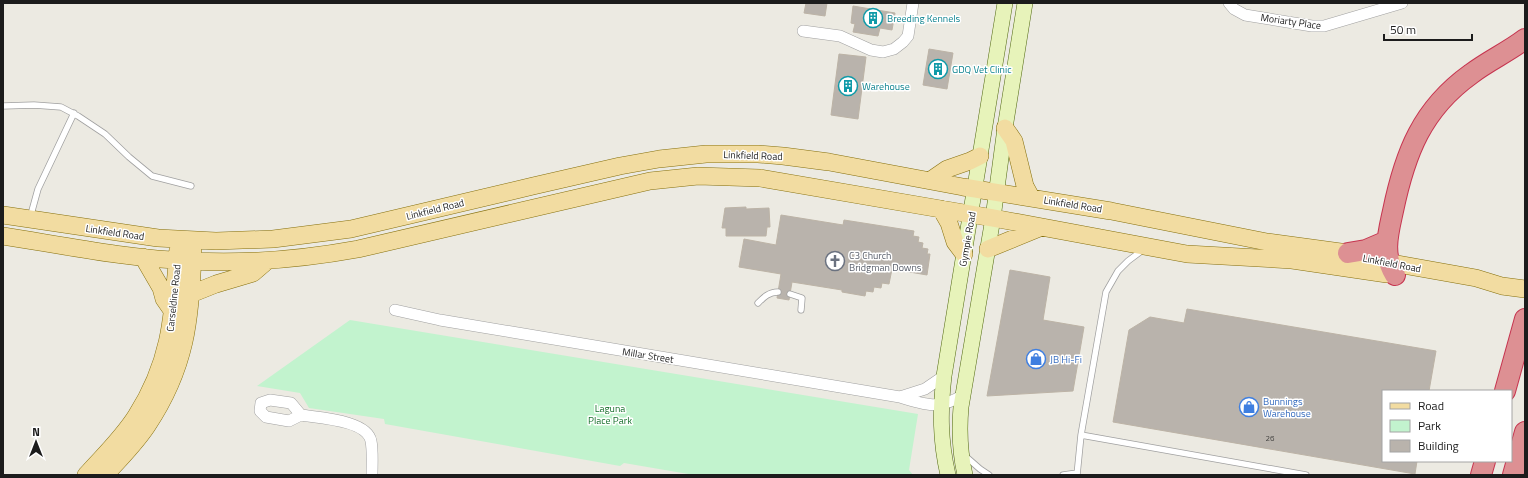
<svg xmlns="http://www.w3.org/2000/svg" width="1528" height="478" font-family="'Titillium Web',sans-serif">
	<rect width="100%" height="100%" fill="#eceae2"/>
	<path fill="#c2f3ce" d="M350,320L918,414L909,470L913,475H694L624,463L620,466L385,424L384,419L309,408L300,393L257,386Z"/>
	<path fill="#b9b3ac" stroke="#bcb3a6" d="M806,3H827L825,16L804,13Z
		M853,6L895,13L892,30L880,28L878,36L853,32L855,24L851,23Z
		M929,49L953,53L947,89L923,85Z
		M839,54L866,57L858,119L831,115Z
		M746,207V209L769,208L770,227H767L766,236H726V228H722L725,208Z
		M781,215L843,225L844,220L914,231L913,236L919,237L918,242L923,243L922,248L928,249L927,254H930L927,275L892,269L889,284L882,283L881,288L874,287L873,292L866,291L865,296L842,292V290L792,282L789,300L777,298L781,274L739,267L744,239L776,245Z
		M1010,270L1050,277L1043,320L1084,327L1073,391L987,396Z
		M1187,309L1436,351L1429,391H1383V461H1417L1415,474L1113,422L1129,330L1150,317L1184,323Z"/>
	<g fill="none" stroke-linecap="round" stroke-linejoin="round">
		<defs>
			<path id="service" d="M3,106L34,105L61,107L78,116L105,134L129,157L152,176L191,186
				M30,218L38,189L74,113
				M790,294L802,298L801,310
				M758,303C764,297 769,292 778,292
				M1081,435L1306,475
				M964,455L980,469L989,475
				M1063,475L1077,473
				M1077,475L1081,435L1106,292L1118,271L1128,261L1144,249"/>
			<path id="minor" d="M1229,3L1234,9L1245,15L1312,26H1324L1402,3
				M803,31L840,36L871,50L883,52L894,49L903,42L908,36L913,3
				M395,310L440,320L900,397C925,405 940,410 963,395
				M900,397L925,389L944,376
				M270,400L291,403L301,415L289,421L266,417L260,411L261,403Z
				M301,415C319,418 367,420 371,441C373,451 372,464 372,475"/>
			<path id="secondary" d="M948,475C940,440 940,411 944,376L1005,3
				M965,475C960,453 959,430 961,407L993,218L1005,128L1025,3"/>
			<path id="primary" d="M1005,128L1014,141L1025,186L1031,197
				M931,180L947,169L970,161L980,156
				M941,209L949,223L955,242L964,254
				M3,215L158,238L216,241L273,239L351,229L533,186L620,166L659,159L706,154H758L783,156L829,162L963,187L1111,211L1267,242L1348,253L1369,259L1476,278L1502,286L1525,289
				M3,236C66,246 129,259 192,261C248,264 303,259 358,249L650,181L698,176L760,178L993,218L1187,254L1292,260L1387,274
				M988,249L1042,227
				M143,257L161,288L164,299L173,312
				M191,294L216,284L253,273L267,261
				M86,475C103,456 122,438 136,416C172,360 173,313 178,249
				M105,475C120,459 135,444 147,426C186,368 191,319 193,250"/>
			<path id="motorway" d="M1348,253L1366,250L1387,241
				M1395,275C1382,254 1388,234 1393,211C1405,153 1422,109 1471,74C1488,61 1508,52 1525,39
				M1505,391L1525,319
				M1481,475L1485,461
				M1513,475L1525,432"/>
		</defs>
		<use href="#service" stroke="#a0a0a0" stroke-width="7"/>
		<use href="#minor" stroke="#a0a0a0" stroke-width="12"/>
		<use href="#secondary" stroke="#50670f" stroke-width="16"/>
		<use href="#primary" stroke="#86700e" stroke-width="18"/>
		<use href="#motorway" stroke="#c6344f" stroke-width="22"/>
		<use href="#service" stroke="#fff" stroke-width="5.5"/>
		<use href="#minor" stroke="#fff" stroke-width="11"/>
		<use href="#secondary" stroke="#e7f3ba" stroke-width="15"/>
		<use href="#primary" stroke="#f2dca1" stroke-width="17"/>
		<use href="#motorway" stroke="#dd9093" stroke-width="20"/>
	</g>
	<defs>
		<symbol id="building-ring" viewBox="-11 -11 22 22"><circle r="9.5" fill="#fff" stroke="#0f9aa8" stroke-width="1.5"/><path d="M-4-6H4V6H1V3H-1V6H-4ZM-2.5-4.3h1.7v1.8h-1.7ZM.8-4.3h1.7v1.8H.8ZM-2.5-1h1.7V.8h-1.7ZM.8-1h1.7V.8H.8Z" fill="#0f9aa8"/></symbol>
		<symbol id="church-ring" viewBox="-11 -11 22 22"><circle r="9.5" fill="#fff" stroke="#6b7280" stroke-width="1.5"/><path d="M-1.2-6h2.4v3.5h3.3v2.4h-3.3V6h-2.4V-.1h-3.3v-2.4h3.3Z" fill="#6b7280"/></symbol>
		<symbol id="shop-ring" viewBox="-11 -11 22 22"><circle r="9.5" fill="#fff" stroke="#3f7fe0" stroke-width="1.5"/><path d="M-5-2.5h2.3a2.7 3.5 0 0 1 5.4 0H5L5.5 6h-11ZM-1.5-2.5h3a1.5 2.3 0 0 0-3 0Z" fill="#3f7fe0"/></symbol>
	</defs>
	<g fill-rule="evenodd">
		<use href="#building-ring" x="862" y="7" width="22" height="22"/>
		<use href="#building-ring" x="927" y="58" width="22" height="22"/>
		<use href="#building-ring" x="837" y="75" width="22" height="22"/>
		<use href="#church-ring" x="824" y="250" width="22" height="22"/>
		<use href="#shop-ring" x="1025" y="348" width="22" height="22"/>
		<use href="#shop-ring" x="1238" y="396" width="22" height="22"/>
	</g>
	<g text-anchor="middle" stroke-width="3" stroke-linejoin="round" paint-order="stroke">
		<g font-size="8" fill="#434240">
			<text x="1270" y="441">26</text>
		</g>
		<g font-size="10" fill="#0d838f" stroke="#fff" text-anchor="start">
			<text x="887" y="22">Breeding Kennels</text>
			<text x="952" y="73">GDQ Vet Clinic</text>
			<text x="862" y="90">Warehouse</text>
		</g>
		<g font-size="10" fill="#1c1c1c" stroke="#fff">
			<text transform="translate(1291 21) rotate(8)" y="4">Moriarty Place</text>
			<text transform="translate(753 155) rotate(2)" y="4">Linkfield Road</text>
			<text transform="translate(1073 204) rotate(9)" y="4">Linkfield Road</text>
			<text transform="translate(435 209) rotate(-14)" y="4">Linkfield Road</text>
			<text transform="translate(115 232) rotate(8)" y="4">Linkfield Road</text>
			<text transform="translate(967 239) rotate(-80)" y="4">Gympie Road</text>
			<text transform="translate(1392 263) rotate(11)" y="4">Linkfield Road</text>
			<text transform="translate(173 298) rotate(-84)" y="4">Carseldine Road</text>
			<text transform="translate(648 355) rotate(9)" y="4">Millar Street</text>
		</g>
		<g font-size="10" fill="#5b616d" stroke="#fff" text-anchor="start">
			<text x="849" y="259">C3 Church<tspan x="849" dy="12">Bridgman Downs</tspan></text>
		</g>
		<g font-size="10" fill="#366cbe" stroke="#fff" text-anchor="start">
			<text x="1050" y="363">JB Hi-Fi</text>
			<text x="1263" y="405">Bunnings<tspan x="1263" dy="12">Warehouse</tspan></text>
		</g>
		<g font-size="10" fill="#156e2a" stroke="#fff">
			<text x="610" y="412">Laguna<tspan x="610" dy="12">Place Park</tspan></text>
		</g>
	</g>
	<rect width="1528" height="478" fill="none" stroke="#1c1c1c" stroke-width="8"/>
	<rect x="1382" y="390" width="130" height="72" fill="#ffffff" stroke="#a4a4a4"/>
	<rect x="1390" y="403" width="20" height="6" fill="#f2dca1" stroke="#a4a4a4"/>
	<text x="1418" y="410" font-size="12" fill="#1c1c1c">Road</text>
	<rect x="1390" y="420" width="20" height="12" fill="#c2f3ce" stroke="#a4a4a4"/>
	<text x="1418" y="430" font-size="12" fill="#1c1c1c">Park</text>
	<rect x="1390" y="440" width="20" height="12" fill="#b9b3ac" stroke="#a4a4a4"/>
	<text x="1418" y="450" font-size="12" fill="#1c1c1c">Building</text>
	<g transform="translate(36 442)" stroke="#ffffff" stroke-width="3" paint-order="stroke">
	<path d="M0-3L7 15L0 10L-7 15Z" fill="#1c1c1c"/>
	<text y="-6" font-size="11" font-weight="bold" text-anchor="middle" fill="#1c1c1c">N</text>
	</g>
	<path d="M1384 34v6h88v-6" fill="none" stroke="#1c1c1c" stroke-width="2"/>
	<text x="1390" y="34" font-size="12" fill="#1c1c1c" stroke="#ffffff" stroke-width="3" paint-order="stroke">50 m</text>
</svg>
